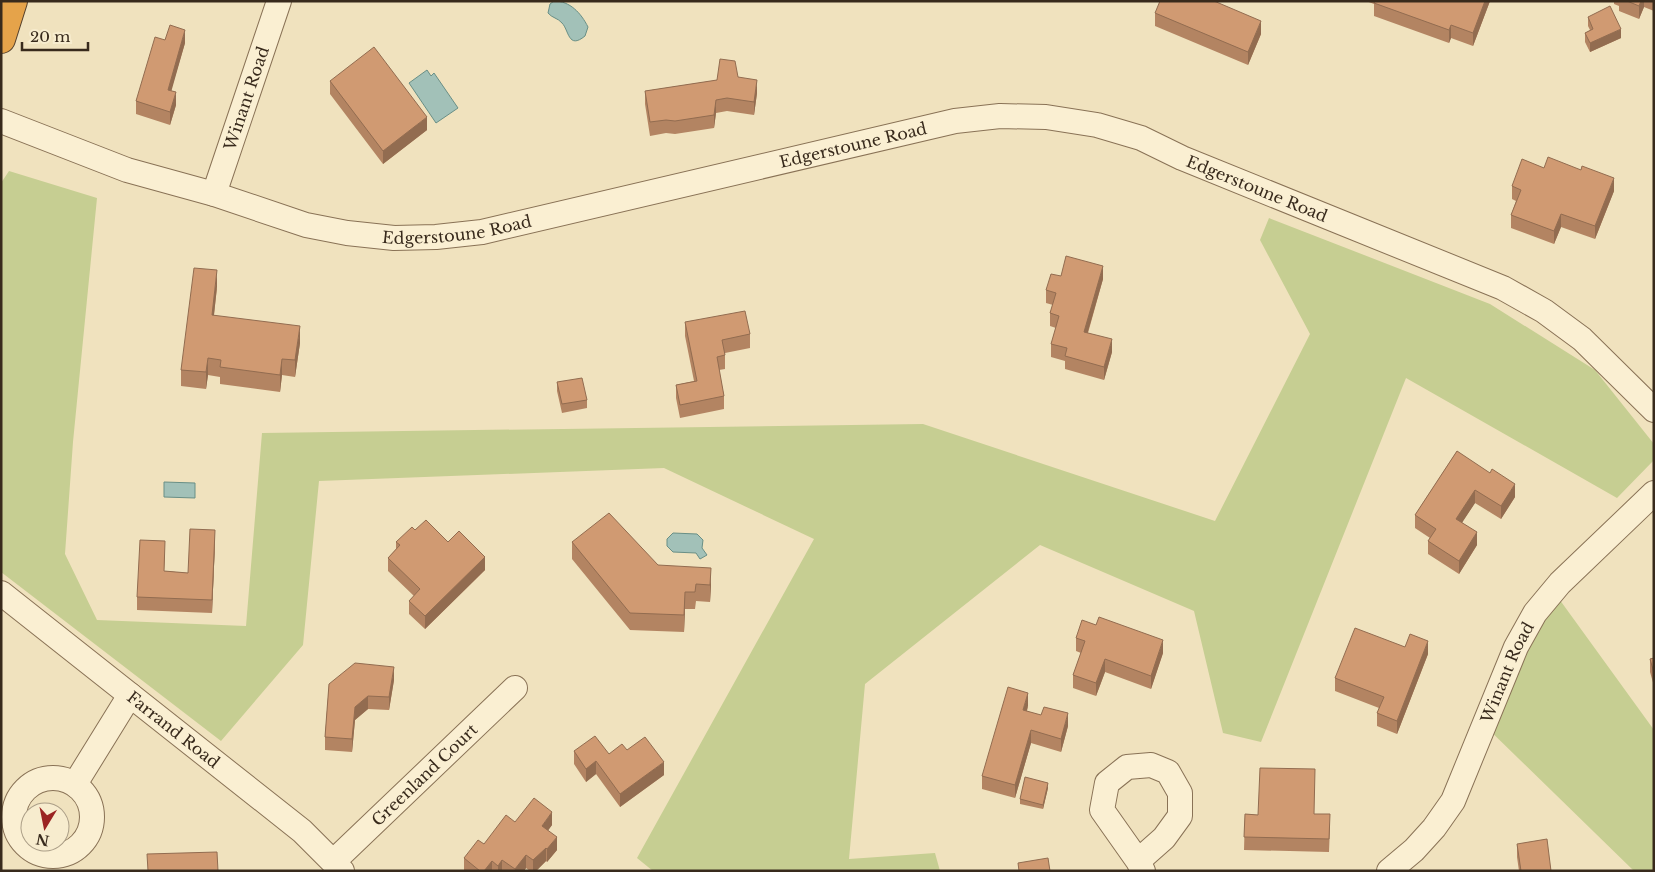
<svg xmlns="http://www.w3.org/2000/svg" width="1655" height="872" font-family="'Libre Baskerville',serif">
	<rect width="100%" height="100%" fill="#f0e2be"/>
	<path fill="#c6ce92" d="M9,171L97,198L73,442L65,554L97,620L246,626L262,433L923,424L1215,521L1310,334L1260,240L1269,218L1490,304L1595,370L1654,444V460L1617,498L1406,378L1261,742L1223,733L1194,611L1040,545L865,684L849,859L935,853L940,871H653L637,858L814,539L664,468L319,481L303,645L221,741L1,572V183Z
		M1549,585L1654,730V871H1634L1479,720Z"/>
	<path fill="#a2c1b8" stroke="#698f86" d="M554,1C570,1 581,13 588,27L585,36C568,50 569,30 562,23C558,18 552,18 548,13L550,4Z
		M427,70L431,76L434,73L458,108L436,123L409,83Z
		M164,482L195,483V498L164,497Z
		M673,533L697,534L703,540L702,548L707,555L700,559L696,553L673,552L667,546V539Z"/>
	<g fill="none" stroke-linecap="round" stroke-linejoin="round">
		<defs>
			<g id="street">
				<path id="s1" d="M1,121L127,170L214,194L306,225L347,233L394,238L436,237L482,232L955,121L1000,116L1046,117L1097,125L1141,138L1182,158L1503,288L1544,311L1582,339L1654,410"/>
				<path id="s2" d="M214,194L279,1"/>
				<path id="s3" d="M1,593L302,831L342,871"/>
				<circle cx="53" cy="817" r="39"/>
				<path d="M75,784L130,695"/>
				<path id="s4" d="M334,861L515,688"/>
				<path d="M1138,861L1164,838L1180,816V793L1168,772L1151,765L1127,767L1107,783L1102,810L1138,861L1143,871"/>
				<path id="s5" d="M1389,871L1414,850L1434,828L1453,801L1516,647L1535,613L1560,583L1654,493"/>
			</g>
			<path id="highway" d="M1,39L13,1"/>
		</defs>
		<use href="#street" stroke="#897256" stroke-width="26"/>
		<use href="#highway" stroke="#56402b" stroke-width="30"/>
		<use href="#street" stroke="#faefd2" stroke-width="24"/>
		<use href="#highway" stroke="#e5a34a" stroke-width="28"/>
	</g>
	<path fill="#b38462" d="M1366,1H1490L1473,46L1451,38L1449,43L1374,16V4Z
		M1614,1H1654V11L1644,7L1639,19L1619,11V6L1614,4Z
		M1155,13L1261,34L1248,65L1155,26Z
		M1588,17L1621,38L1590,52L1585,42V33L1590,30L1588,26Z
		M165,40L185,43L171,90L176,105L170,125L136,114V101Z
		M738,77L757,93L754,115L727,111L716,113L714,128L675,134L666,133L650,136L645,104V91Z
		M330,81L427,130L383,164L330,94Z
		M1544,168L1614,191L1595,239L1561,227L1554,244L1511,228V215L1516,201L1512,199V186Z
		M1061,276L1103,279L1088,333L1112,352L1104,380L1065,369V361L1051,357V344L1056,328L1050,326V313L1053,305L1046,303V290Z
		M217,287L214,315L300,343L295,377L282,375L280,392L220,384V377L208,375L206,389L181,386V370Z
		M685,322L750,334V348L725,353V369L719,370L724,396V409L680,418L676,398V385L694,381L685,336Z
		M557,382L587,400V408L562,413L557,391Z
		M1457,451L1515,497L1501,519L1475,503L1462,522L1477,545L1459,574L1428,554V541L1430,538L1415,528V515Z
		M415,530L448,542L485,570L425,629L409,614V601L414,596L388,571V558L396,549V542Z
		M572,542L658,565L711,585L710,602L696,601L695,609H685L684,632L630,630L572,559Z
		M215,543L212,613L137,610V597L165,555L164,571L188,573Z
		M1076,638L1163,653L1151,689L1105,672L1096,696L1073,688V675L1081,653L1076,651Z
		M1405,647L1428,654L1397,734L1377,726V713L1379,708L1335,691V678Z
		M1654,658V686L1650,672V659Z
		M394,680L389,710L368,709L355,720L352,752L325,750V737L329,684Z
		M1028,706L1027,711L1068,726L1061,752L1031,743L1015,798L982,789V776Z
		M627,750L664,775L620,807L596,774L586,782L574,764V751L609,754Z
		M1048,788L1043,809L1020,804V799Z
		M1245,814L1258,815L1314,814L1330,827L1329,852L1244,850Z
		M515,822L552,825L548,830L557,850L547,862L546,861L536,871H530L526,868L524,871H464V858Z
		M1517,844L1551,871H1519L1517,857Z"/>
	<path fill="#926c50" d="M1485,1H1490L1473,46V33Z
		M1641,1H1644V7L1639,19V6Z
		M1261,21V34L1248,65V52Z
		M1451,25V38L1449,43V30Z
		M1621,29V38L1590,52V43Z
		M185,30V43L168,103V90Z
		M757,80V93L754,115V102Z
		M176,92V105L170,125V112Z
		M716,100V113L714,128V115Z
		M427,117V130L383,164V151Z
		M1614,178V191L1595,239V226Z
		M1561,214V227L1554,244V231Z
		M1103,266V279L1084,345V332Z
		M217,270V287L212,332V315Z
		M300,326V343L295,377V360Z
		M1112,339V352L1104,380V367Z
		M208,358V375L206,389V372Z
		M282,359V375L280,392V375Z
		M1515,484V497L1501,519V506Z
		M1475,490V503L1456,532V519Z
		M215,530V543L212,613V600Z
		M1477,532V545L1459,574V561Z
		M485,557V570L425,629V616Z
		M711,568V585L710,602V585Z
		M685,592V609L684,632V615Z
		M1163,640V653L1151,689V676Z
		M1428,641V654L1397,734V721Z
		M1105,659V672L1096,696V683Z
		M394,667V680L389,710V697Z
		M1028,693V706L1023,723V710Z
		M368,696V709L355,720L352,752V739L355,707Z
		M1068,713V726L1061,752V739Z
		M1031,730V743L1015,798V785Z
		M596,761V774L586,782V769Z
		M664,762V775L620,807V794Z
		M1048,783V788L1043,809V805Z
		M552,812V825L542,839V826Z
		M557,837V850L547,862V849Z
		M546,848V861L536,871H533V860Z
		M526,855V868L524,871H515V869Z
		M502,860V871H498V866Z
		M492,861V871H484Z"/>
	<path fill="#d09a72" stroke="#926c50" d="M1160,1H1214L1261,21L1248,52L1155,13Z
		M1375,1H1485L1473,33L1451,25L1449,30L1374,3Z
		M1627,1H1641L1639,6Z
		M1610,6L1621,29L1590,43L1585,33L1593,29L1588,17Z
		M170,25L185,30L168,90L176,92L170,112L136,101L155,37L165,40Z
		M374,47L427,117L383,151L330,81Z
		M720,59L735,61L738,77L757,80L754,102L727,98L716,100L714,115L675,121L666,120L650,122L645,91L717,80Z
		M1548,157L1581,170L1582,166L1614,178L1595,226L1561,214L1554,231L1511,215L1521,190L1512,186L1522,159L1544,168Z
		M1066,256L1103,266L1084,332L1112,339L1104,367L1065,356L1067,348L1051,344L1059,316L1050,313L1056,293L1046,290L1051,274L1061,276Z
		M194,268L217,270L212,315L300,326L295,360L282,359L280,375L220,367L221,360L208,358L206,372L181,370Z
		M745,311L750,334L722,340L725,355L717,357L724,396L680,405L676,385L697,381L685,322Z
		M582,378L587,400L562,404L557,382Z
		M1457,451L1490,473L1492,469L1515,484L1501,506L1475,490L1456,519L1477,532L1459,561L1428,541L1436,529L1415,515Z
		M609,513L658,565L711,568L710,585L696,584L695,592H685L684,615L630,613L572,542Z
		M426,520L448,542L459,531L485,557L425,616L409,601L420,589L388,558L400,545L396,542L412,527L415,530Z
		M190,529L215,530L212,600L137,597L140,540L165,541L164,571L188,573Z
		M1099,617L1163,640L1151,676L1105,659L1096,683L1073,675L1085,641L1076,638L1082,620L1096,625Z
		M1355,628L1405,647L1410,634L1428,641L1397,721L1377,713L1384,697L1335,678Z
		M1654,658V673L1650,659Z
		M355,663L394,667L389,697L368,696L355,707L352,739L325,737L329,684Z
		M1008,687L1028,693L1023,710L1041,715L1044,707L1068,713L1061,739L1031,730L1015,785L982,776Z
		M595,736L609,754L622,744L627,750L645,737L664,762L620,794L596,761L586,769L574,751Z
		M1260,768L1315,769L1314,814H1330L1329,839L1244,837L1245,814L1258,815Z
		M1025,777L1048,783L1043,805L1020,799Z
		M534,798L552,812L542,826L557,837L547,849L546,848L533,860L526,855L515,869L502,860L498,866L492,861L484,871H480L464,858L478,840L484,844L506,815L515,822Z
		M1547,839L1551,871H1521L1517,844Z
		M217,852L218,871H148L147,854Z
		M1048,858L1050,871H1019L1018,863Z"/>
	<g text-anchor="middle" stroke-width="5" stroke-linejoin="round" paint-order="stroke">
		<g font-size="16" fill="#382a1c" stroke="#f7ecce">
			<text dy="6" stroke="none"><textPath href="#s2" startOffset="101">Winant Road</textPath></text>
			<text dy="6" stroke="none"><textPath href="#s1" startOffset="881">Edgerstoune Road</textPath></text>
			<text dy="6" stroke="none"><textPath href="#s1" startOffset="1301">Edgerstoune Road</textPath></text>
			<text dy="6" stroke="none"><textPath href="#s1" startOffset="475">Edgerstoune Road</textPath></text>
			<text dy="6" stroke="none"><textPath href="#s5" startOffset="235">Winant Road</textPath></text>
			<text dy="6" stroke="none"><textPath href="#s3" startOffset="220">Farrand Road</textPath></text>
			<text dy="6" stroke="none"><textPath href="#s4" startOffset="125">Greenland Court</textPath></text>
		</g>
	</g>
	<rect width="1655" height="872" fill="none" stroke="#382a1c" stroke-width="5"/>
	<g transform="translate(45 827) rotate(190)"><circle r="24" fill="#f7ecce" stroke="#ab9e87"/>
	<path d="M0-4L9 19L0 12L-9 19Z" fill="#9b2423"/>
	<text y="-8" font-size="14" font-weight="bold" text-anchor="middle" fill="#382a1c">N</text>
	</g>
	<path d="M22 42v8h66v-8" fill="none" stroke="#382a1c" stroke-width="2.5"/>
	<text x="30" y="42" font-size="15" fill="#382a1c" stroke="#f7ecce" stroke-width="4" paint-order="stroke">20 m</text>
</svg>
